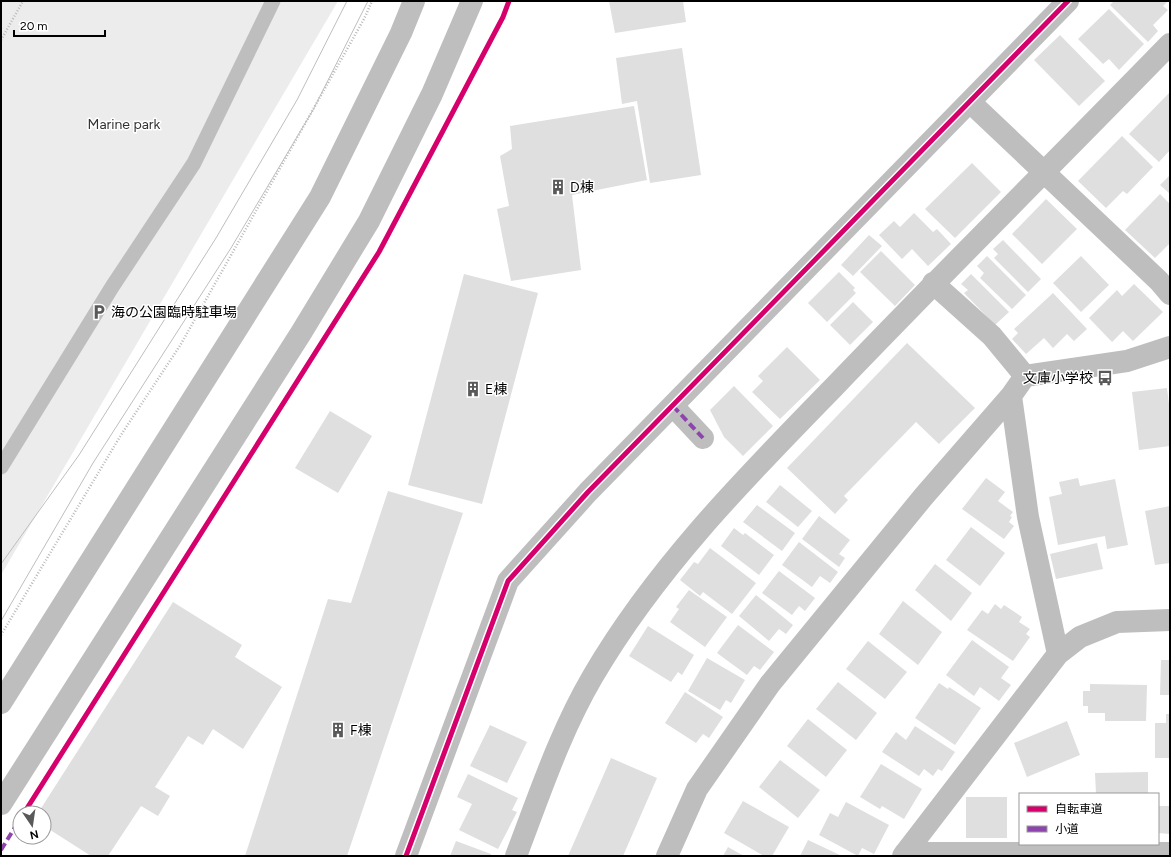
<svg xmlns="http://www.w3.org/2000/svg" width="1171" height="857" font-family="Figtree,'Noto Sans JP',sans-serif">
	<rect width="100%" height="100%" fill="#fff"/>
	<path fill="#ececec" d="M1,1H338L1,575Z"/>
	<path fill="#dfdfdf" d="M609,1H683L686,22L615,33Z
		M1114,1H1168L1163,6L1168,10L1153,25L1158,31L1148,42L1110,5Z
		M1109,9L1144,44L1119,70L1109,59L1103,64L1078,39Z
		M1060,35L1105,81L1079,106L1034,60Z
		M682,48L701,175L650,183L637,101L622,104L616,58Z
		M1170,92V150L1159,162L1129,134Z
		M634,106L647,180L572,195L581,270L511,281L497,209L509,206L500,156L512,149L510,126Z
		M1122,136L1153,167L1127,194L1123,191L1106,208L1078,181Z
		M972,163L1001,192L955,238L925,209Z
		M1170,175V194L1160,185Z
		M1160,194L1170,204V243L1155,258L1125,230Z
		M1046,199L1077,229L1042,264L1012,234Z
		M914,213L933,232L937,229L951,244L928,266L912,249L902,259L879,235L894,221L900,227Z
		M869,235L882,246L853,276L841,265Z
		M1003,240L1041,279L1028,292L994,258L998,254L993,249Z
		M881,251L915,285L895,306L860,272Z
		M987,256L1026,295L1012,309L980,278L984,273L977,266Z
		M1081,256L1109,285L1081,312L1053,283Z
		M839,272L855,288L853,290L856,293L827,322L808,303Z
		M464,274L538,293L482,504L408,485Z
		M971,274L1009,312L995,325L964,293L968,290L961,284Z
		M1134,284L1163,312L1133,341L1123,331L1112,342L1089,318L1117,290L1122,296Z
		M1053,293L1087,329L1074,341L1067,334L1053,348L1044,338L1026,354L1012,339L1018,333L1014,329Z
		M853,302L873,322L850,345L830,325Z
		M907,343L975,408L939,444L916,422L844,496L848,500L835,514L787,468Z
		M787,347L820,380L780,419L752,392L763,381L758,376Z
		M734,386L773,426L743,456L724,437L710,410Z
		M1167,388L1170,412V446L1139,450L1132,392Z
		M330,411L372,436L338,493L295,468Z
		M986,478L1005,492L998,501L1013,512L1010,516L1012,517L1009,522L1014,526L1004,539L962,509Z
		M1078,478L1080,486L1115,479L1128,545L1107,549L1105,536L1058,545L1049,497L1062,494L1059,482Z
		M780,485L812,511L798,527L766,502Z
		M388,491L463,513L347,856H245L328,599L351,603Z
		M757,505L795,533L782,551L743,522Z
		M1170,506V563L1155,565L1145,511Z
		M819,516L850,540L839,554L845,558L839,567L802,539Z
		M971,527L1005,553L980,586L946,560Z
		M734,528L743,535L745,533L774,555L759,575L721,546Z
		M799,542L838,572L830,583L820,576L812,587L782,565Z
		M1097,543L1103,569L1056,579L1050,554Z
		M710,548L756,583L732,614L703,592L700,596L680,580L694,562L698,564Z
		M935,564L972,593L951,621L915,590Z
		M779,571L815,598L805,611L799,606L792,615L762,593Z
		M689,590L727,617L705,647L670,622L679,609L676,607Z
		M756,595L793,625L786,634L779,629L769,641L739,616Z
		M903,601L942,632L918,665L879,634Z
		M173,602L242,645L235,657L282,687L243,749L213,729L203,745L188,736L155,787L170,796L158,816L141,806L108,856H91L44,826V813H38Z
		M995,604L1001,609L1004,605L1022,617L1019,622L1030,629L1026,634L1030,637L1013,661L967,630L982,610L988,614Z
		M738,625L774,652L760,670L754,666L747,675L717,653Z
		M648,626L694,655L682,675L678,672L671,682L629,656Z
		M972,640L1009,667L1001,678L1011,685L999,701L980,687L974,696L946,675Z
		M868,641L907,672L885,699L846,669Z
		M707,658L745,680L731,703L726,700L720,710L688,691Z
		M1161,660H1170V695H1160Z
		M838,682L877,713L856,740L816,709Z
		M939,683L948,689L949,687L981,708L955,745L915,718Z
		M1090,684L1147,685L1146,721H1105V713H1088V706H1083V691H1090Z
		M685,692L723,717L709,738L703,734L696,743L665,723Z
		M1166,714H1170V758H1155V723H1166Z
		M808,719L847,750L826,777L787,746Z
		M1067,721L1080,755L1027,777L1014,743Z
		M490,725L527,742L507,783L470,766Z
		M915,726L955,752L942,771L938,769L933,776L924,769L919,776L882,752L896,732L906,740Z
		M611,758L657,778L623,856H568Z
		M780,760L820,790L798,818L759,787Z
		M881,764L922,789L904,819L882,806L880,809L860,797Z
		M1148,772V794H1096L1095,773Z
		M468,774L518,798L512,810L517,812L498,849L459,830L472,804L457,797Z
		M966,797H1007V838H966Z
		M743,801L789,827L772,856H764L724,833Z
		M846,802L889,825L874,854L862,848L858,856L819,835L830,813L838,817Z
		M1158,806H1170V834L1158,833Z
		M808,840L842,856H800Z
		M456,841L491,854V856H450Z
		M728,847L744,856H723Z"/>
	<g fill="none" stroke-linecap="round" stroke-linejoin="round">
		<path stroke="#b9b9b9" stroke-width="2.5" stroke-dasharray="1 2" stroke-linecap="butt" d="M1,40L23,1
			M1,635L121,435L181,344L364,19L372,1"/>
		<path stroke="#bebebe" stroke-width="15" d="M1,467L112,287L194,163L273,1"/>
		<path stroke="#bebebe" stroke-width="22" d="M673,406L703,438"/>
		<path stroke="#bebebe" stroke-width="22" d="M970,102L1159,281L1170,294
			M933,283L992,336L1025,376
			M1011,396L1028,517L1058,654
			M905,853H1170
			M406,856L508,581L588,492L1068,1
			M516,856C539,796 560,732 593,676C656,568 746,477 833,388C944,272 1058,159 1170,44
			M667,856L697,789L770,684L924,496L1011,396L1025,376L1127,361L1170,347
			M903,856L1058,654L1080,637L1117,622L1170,620"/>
		<path stroke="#bebebe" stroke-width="22" d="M1,703L320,197L401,33L414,1
			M1,804L301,333L369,221L432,94L472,1"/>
		<path stroke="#bebebe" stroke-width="1" d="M1,564L79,455L216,238L297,100L347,1
			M1,621L93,463L231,248L313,110L368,1"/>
		<path stroke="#8e44ad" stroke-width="4" stroke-dasharray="8 4" stroke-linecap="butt" d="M673,406L703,438
			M1,850L20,819"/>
		<defs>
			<path id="cycleway" d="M24,813L379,252L503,17L509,1
				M406,856L508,581L588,492L1068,1"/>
		</defs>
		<use href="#cycleway" stroke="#fff" stroke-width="8"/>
		<use href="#cycleway" stroke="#d6006c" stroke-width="5"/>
	</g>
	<defs>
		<symbol id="building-bare" viewBox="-9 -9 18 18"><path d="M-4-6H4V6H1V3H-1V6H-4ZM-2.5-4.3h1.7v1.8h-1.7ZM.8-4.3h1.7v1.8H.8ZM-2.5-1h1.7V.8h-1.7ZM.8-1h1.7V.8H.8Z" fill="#595959" stroke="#fff" stroke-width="2.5" paint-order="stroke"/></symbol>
		<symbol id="parking-bare" viewBox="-9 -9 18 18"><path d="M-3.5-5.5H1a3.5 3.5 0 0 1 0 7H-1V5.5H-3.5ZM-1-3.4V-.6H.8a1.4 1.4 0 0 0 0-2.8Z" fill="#595959" stroke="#fff" stroke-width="2.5" paint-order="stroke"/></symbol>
		<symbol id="bus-bare" viewBox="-9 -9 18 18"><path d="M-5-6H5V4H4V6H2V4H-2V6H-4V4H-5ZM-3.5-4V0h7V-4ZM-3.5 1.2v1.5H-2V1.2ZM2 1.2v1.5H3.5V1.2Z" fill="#595959" stroke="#fff" stroke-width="2.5" paint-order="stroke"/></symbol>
	</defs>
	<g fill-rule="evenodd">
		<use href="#building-bare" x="547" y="176" width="22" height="22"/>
		<use href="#parking-bare" x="88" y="301" width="22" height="22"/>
		<use href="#bus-bare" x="1094" y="367" width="22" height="22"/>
		<use href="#building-bare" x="462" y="378" width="22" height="22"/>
		<use href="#building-bare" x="327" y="719" width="22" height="22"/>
	</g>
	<g text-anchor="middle" stroke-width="3" stroke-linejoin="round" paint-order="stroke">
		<g font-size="14" fill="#333" stroke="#fff">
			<text x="124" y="129">Marine park</text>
		</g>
		<g font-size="14" fill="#000" stroke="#fff" text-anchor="start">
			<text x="570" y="192">D棟</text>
			<text x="111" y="317">海の公園臨時駐車場</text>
			<text x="1093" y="383" text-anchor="end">文庫小学校</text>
			<text x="485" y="394">E棟</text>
			<text x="350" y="735">F棟</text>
		</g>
	</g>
	<rect width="1171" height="857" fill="none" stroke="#000000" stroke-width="4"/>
	<rect x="1019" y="793" width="140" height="52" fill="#ffffff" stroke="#999999"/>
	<rect x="1027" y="806" width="20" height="6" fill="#d6006c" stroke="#999999"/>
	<text x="1055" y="813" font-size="12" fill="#000000">自転車道</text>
	<rect x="1027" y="826" width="20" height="6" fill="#8e44ad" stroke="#999999"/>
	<text x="1055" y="833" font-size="12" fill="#000000">小道</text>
	<g transform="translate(32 825) rotate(167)"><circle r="19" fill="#ffffff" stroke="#999999"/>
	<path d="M0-3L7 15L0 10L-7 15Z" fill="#595959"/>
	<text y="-6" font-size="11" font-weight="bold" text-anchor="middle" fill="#000000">N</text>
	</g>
	<path d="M14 30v6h91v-6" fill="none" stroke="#000000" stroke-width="2"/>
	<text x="20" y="30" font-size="12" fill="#000000" stroke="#ffffff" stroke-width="3" paint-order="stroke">20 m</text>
</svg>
